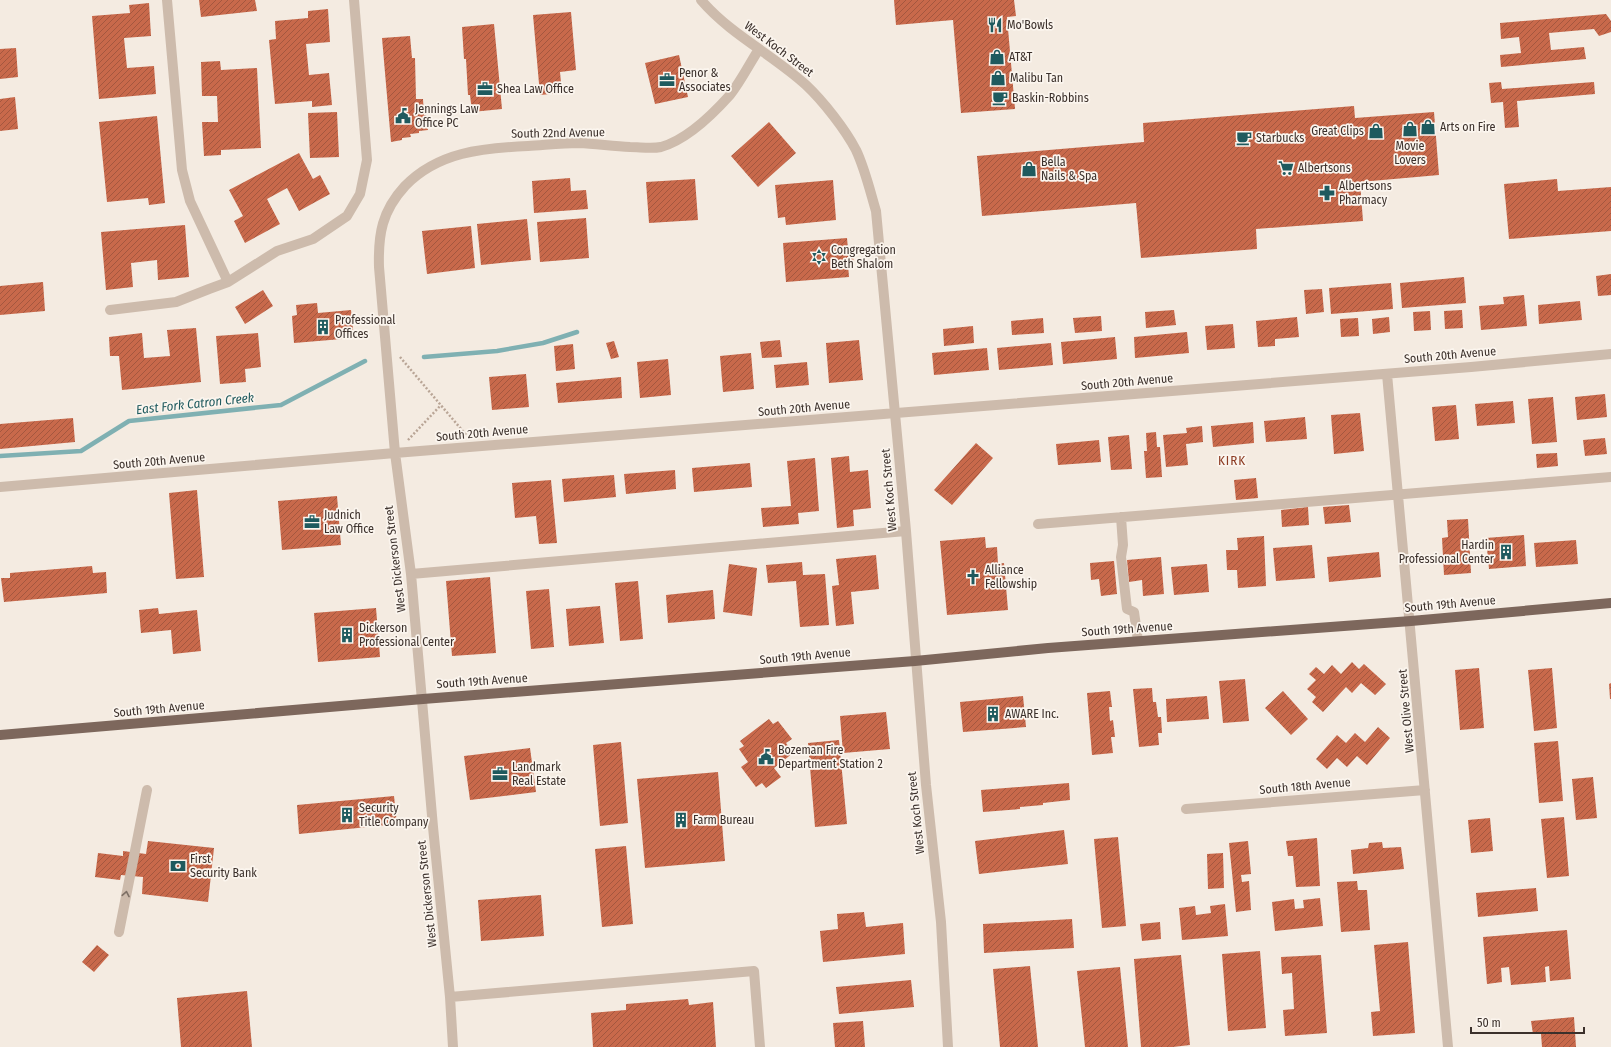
<svg xmlns="http://www.w3.org/2000/svg" width="1611" height="1047" font-family="'Fira Sans Condensed',sans-serif">
	<defs>
		<pattern id="building-hatch" width="6" height="6" patternUnits="userSpaceOnUse"><rect width="6" height="6" fill="#c8694b"/><path d="M-1 1l2-2M0 6l6-6M5 7l2-2" fill="none" stroke="#a4573f"/></pattern>
	</defs>
	<rect width="100%" height="100%" fill="#f4ebe1"/>
	<g fill="none" stroke-linecap="round" stroke-linejoin="round">
		<path stroke="#7fb0b2" stroke-width="4.5" d="M424,357L497,351L543,343L577,332
			M0,456L81,451L129,421L281,405L365,361"/>
	</g>
	<path fill="url(#building-hatch)" d="M199,0H255L257,11L201,17Z
		M894,0H1014L1016,16L1007,17L1015,109L961,113L953,20L896,25Z
		M149,3L151,36L124,38L127,68L154,66L156,94L99,99L92,16L130,13L129,5Z
		M328,9L330,42L306,44L309,75L329,73L332,105L312,107V101L275,104L269,40L276,39L275,21L308,18V11Z
		M571,12L576,70L560,72L562,93L540,95L533,15Z
		M1606,14L1611,21V32L1599,36L1594,29L1549,33L1551,50L1584,47L1586,59L1501,67L1500,55L1521,53L1519,37L1501,39L1500,23Z
		M494,24L502,109L472,112L470,95H468L466,59H464L462,27Z
		M410,36L412,58H415L416,99H423L424,115H426L428,130L419,131V133L410,134L411,137L402,138V140L391,142L382,38Z
		M16,48L18,77L0,79V49Z
		M679,55L688,97L655,104L645,63Z
		M220,61L221,70L257,68L261,148L221,150V155L204,156L202,122H218L217,96H202L201,62Z
		M1501,82L1502,89L1594,82L1595,94L1517,101L1519,127L1505,128L1503,102L1491,103L1489,83Z
		M15,97L18,129L0,131V99Z
		M1354,106L1355,118L1434,112L1439,175L1360,182L1363,221L1256,229L1257,249L1141,258L1136,203L982,216L977,156L1144,142L1143,123Z
		M337,112L339,157L310,158L308,113Z
		M157,116L165,203L149,205L148,198L107,202L99,122Z
		M769,122L796,153L758,187L731,156Z
		M299,153L313,179L320,175L330,194L299,211L287,188L267,199L280,224L245,243L234,221L243,216L229,190Z
		M570,178L571,191L586,190L588,209L534,213L532,181Z
		M695,179L698,220L649,223L646,182Z
		M1557,179L1558,191L1611,187V231L1509,239L1504,184Z
		M833,180L836,220L786,225L785,217L778,218L775,185Z
		M586,218L589,258L540,262L537,222Z
		M527,219L531,260L481,265L477,224Z
		M185,225L189,277L158,280L157,260L131,263L133,287L106,290L101,232Z
		M471,226L475,268L427,274L422,231Z
		M847,238L848,249H852L854,264L848,265L849,277L786,282L783,243Z
		M1611,274V295L1598,296L1596,276Z
		M1464,277L1466,303L1402,308L1400,283Z
		M43,282L45,311L0,315V286Z
		M1391,283L1393,309L1331,314L1329,288Z
		M1322,289L1324,312L1306,314L1304,290Z
		M263,290L273,306L245,324L235,307Z
		M1524,295L1527,326L1481,330L1479,306L1504,304L1503,297Z
		M1580,301L1582,320L1539,324L1538,305Z
		M317,303L318,313L351,310L354,338L294,343L292,316L297,315L296,305Z
		M1174,310L1176,325L1146,328L1145,312Z
		M1462,310L1463,328L1445,329L1444,311Z
		M1430,311L1431,330L1414,331L1413,312Z
		M1101,316L1102,331L1075,333L1073,318Z
		M1297,317L1299,337L1275,339V346L1258,347L1256,321Z
		M1389,317L1390,332L1373,334L1372,319Z
		M1043,318L1044,333L1012,335L1011,321Z
		M1358,318L1359,336L1341,337L1340,319Z
		M1233,324L1235,348L1207,350L1205,326Z
		M973,326L974,343L944,346L943,329Z
		M196,328L201,382L122,390L119,356H110L109,337L142,333L144,358L170,356L167,330Z
		M1187,332L1189,353L1135,358L1134,337Z
		M258,333L261,367L245,369L246,382L220,384L216,336Z
		M1115,337L1117,359L1063,364L1061,342Z
		M780,340L782,357L762,358L760,342Z
		M859,340L863,380L829,383L826,343Z
		M614,341L619,357L611,359L606,343Z
		M1051,343L1053,365L999,370L997,348Z
		M573,344L575,369L556,371L554,346Z
		M987,348L989,370L934,375L932,353Z
		M751,353L754,389L723,392L720,356Z
		M668,359L671,395L640,398L637,362Z
		M807,362L809,385L776,388L774,365Z
		M526,374L529,407L492,410L489,377Z
		M621,377L622,398L558,403L556,383Z
		M1605,394L1607,417L1577,420L1575,397Z
		M1553,397L1557,442L1532,444L1528,399Z
		M1513,401L1515,423L1477,426L1475,404Z
		M1456,405L1459,439L1435,441L1432,407Z
		M1360,413L1364,451L1334,454L1331,415Z
		M1305,417L1307,439L1266,442L1264,421Z
		M73,418L75,442L0,449V424Z
		M1253,422L1254,443L1213,447L1211,426Z
		M1202,426L1203,442L1186,444L1188,465L1166,467L1163,435L1187,433L1186,428Z
		M1156,432L1157,447H1160L1162,477L1146,478L1144,451H1147L1146,433Z
		M1129,435L1132,469L1111,470L1108,437Z
		M1605,438L1607,454L1585,456L1583,440Z
		M1099,440L1101,462L1058,465L1056,444Z
		M976,443L993,458L952,505L934,490Z
		M1557,453L1558,466L1537,468L1536,454Z
		M849,456L850,472L868,470L871,508L853,510L854,526L837,528L831,458Z
		M815,458L819,511L798,513L799,524L763,527L761,508L791,506L787,461Z
		M750,463L752,487L694,492L692,468Z
		M675,470L676,489L626,494L624,474Z
		M614,475L616,497L564,502L562,479Z
		M1256,478L1258,498L1236,500L1234,480Z
		M551,480L557,543L539,544L536,516L515,518L512,483Z
		M197,490L204,577L176,579L169,493Z
		M337,496L341,545L282,550L278,501Z
		M1349,505L1351,522L1325,524L1323,507Z
		M1308,507L1309,525L1282,527L1281,510Z
		M1468,519L1471,573L1444,575L1442,538L1448,537L1447,520Z
		M1524,535L1526,566L1489,569L1486,538Z
		M1264,536L1266,586L1238,588L1237,570H1227L1226,550H1238L1237,538Z
		M985,537L986,548L997,547L998,564L1004,563L1008,610L947,615L940,541Z
		M1576,540L1578,564L1536,567L1534,543Z
		M1312,545L1315,578L1276,581L1273,548Z
		M1379,552L1381,577L1329,582L1327,557Z
		M876,555L879,589L851,592L854,624L836,626L832,586L839,585L836,559Z
		M1161,557L1164,594L1143,596L1142,580L1129,582L1127,560Z
		M1114,561L1117,594L1101,596L1099,579L1091,580L1090,563Z
		M802,562L803,575L825,574L829,625L800,627L796,581L768,583L766,565Z
		M729,564L757,568L752,616L723,612Z
		M1207,564L1209,592L1174,595L1171,567Z
		M92,566L93,573L106,572L107,593L4,602L1,578H10V573Z
		M490,577L496,653L452,656L446,581Z
		M638,581L643,639L620,641L615,583Z
		M549,589L554,647L531,649L526,591Z
		M713,590L715,619L668,623L666,595Z
		M600,606L604,643L569,646L566,609Z
		M158,608L159,614L197,610L201,651L173,654L171,630L141,633L139,610Z
		M376,608L380,657L318,662L314,613Z
		M1352,662L1359,669L1364,664L1386,684L1375,695L1361,683L1352,693L1346,687L1323,712L1312,702L1316,697L1307,689L1316,680L1309,674L1316,667L1324,674L1332,665L1341,674Z
		M1479,668L1484,728L1460,730L1455,670Z
		M1552,668L1557,728L1534,731L1528,670Z
		M1245,679L1249,721L1223,723L1219,681Z
		M1611,683V699H1610L1609,684Z
		M1152,688L1153,702H1156L1158,717H1161L1162,733H1158L1159,745L1139,747L1133,689Z
		M1110,691L1112,707H1109L1110,721L1113,720L1115,737H1111L1113,753L1092,755L1087,693Z
		M1283,691L1308,719L1291,735L1265,708Z
		M1023,696L1026,727L963,732L960,702Z
		M1207,696L1209,719L1167,722L1166,699Z
		M886,712L890,749L843,753L840,716Z
		M769,719L773,724L778,721L792,739L786,743L793,753L774,768L781,777L766,788L762,783L756,787L741,767L748,762L739,749L744,746L740,741Z
		M1378,727L1390,738L1367,765L1357,756L1347,767L1337,758L1327,769L1316,759L1337,735L1346,743L1355,733L1365,742Z
		M839,740L847,824L815,827L808,743Z
		M1558,741L1563,801L1539,803L1534,743Z
		M621,742L628,823L600,826L593,745Z
		M530,748L536,792L470,800L464,756Z
		M718,772L725,861L645,868L637,779Z
		M1593,777L1597,818L1576,820L1572,779Z
		M1069,783L1070,800L1043,803V805L1020,807V809L983,812L981,790Z
		M394,796L397,824L299,834L297,805Z
		M1564,817L1569,876L1547,878L1541,819Z
		M1490,818L1493,851L1471,853L1468,820Z
		M1064,830L1068,864L979,874L975,841Z
		M1118,837L1126,926L1102,928L1094,839Z
		M1317,838L1320,886L1296,887L1293,856H1288L1286,841Z
		M148,841L214,848L208,902L142,894L143,877L121,875L120,880L95,877L98,853L123,856V851L146,854Z
		M1248,841L1251,874L1241,875L1242,882L1249,881L1251,910L1236,912L1229,843Z
		M1382,842L1383,848L1401,847L1404,869L1353,874L1351,850L1368,848L1369,843Z
		M626,846L633,924L602,927L595,849Z
		M1223,853L1224,888L1208,889L1207,854Z
		M1357,881L1358,890H1367L1370,930L1341,932L1337,882Z
		M1536,888L1538,911L1478,917L1476,893Z
		M541,895L544,936L481,941L478,900Z
		M1320,898L1323,926L1275,931L1272,902L1294,899L1295,909L1304,908L1303,900Z
		M1225,904L1228,936L1182,940L1179,908L1195,906L1196,915L1211,913L1210,906Z
		M864,912L866,927L903,923L905,954L823,962L820,931L838,929L837,914Z
		M1072,919L1074,948L984,953L983,924Z
		M1160,922L1161,939L1142,941L1140,924Z
		M1567,930L1571,979L1550,981L1549,966L1545,967L1546,982L1511,985L1509,967L1501,968L1502,982L1487,984L1483,937Z
		M1408,942L1415,1033L1373,1036L1371,1012L1380,1011L1374,945Z
		M97,945L109,955L94,972L82,962Z
		M1260,951L1266,1028L1228,1031L1222,954Z
		M1181,955L1190,1045L1173,1047H1141L1134,959Z
		M1321,955L1327,1033L1285,1036L1283,1010L1294,1009L1292,973L1282,974L1281,957Z
		M1030,966L1038,1047H1000L993,969Z
		M1120,967L1128,1047H1085L1077,971Z
		M911,980L914,1007L839,1014L836,987Z
		M247,991L252,1047H181L177,998Z
		M688,999L689,1005L713,1002L716,1047H593L591,1013L626,1010V1004Z
		M1574,1017L1576,1047H1542L1541,1034H1533L1531,1021Z
		M863,1021L865,1047H835L833,1023Z"/>
	<g fill="none" stroke-linecap="round" stroke-linejoin="round">
		<path stroke="#b9a596" stroke-width="2.5" stroke-dasharray="2 2" stroke-linecap="butt" d="M400,357L467,436
			M408,440L441,405"/>
		<path stroke="#cdbbac" stroke-width="10" d="M167,0L182,170L190,201L228,282
			M701,0C731,35 772,54 806,85C823,101 845,129 856,150C865,169 870,191 876,211L906,531L926,785L941,922L948,1047
			M110,310L176,302L209,289L228,282L277,251L313,239L347,216L360,194L367,160L354,0
			M1387,374L1448,1047
			M0,487L395,453L1471,367L1611,354
			M1121,517L1123,545L1121,557L1127,609L1134,612L1138,641
			M1038,524L1611,477
			M411,574L906,531
			M1186,809L1425,790
			M119,932L147,790
			M450,997L754,971L760,1047
			M453,1047L450,997L433,827L411,574L395,453L379,267C378,234 382,211 405,186C438,152 482,148 528,146C545,145 562,143 579,143C596,144 613,146 630,147C640,147 651,149 661,147C686,140 713,114 730,95C741,81 750,63 759,49"/>
		<path stroke="#7d675c" stroke-width="10" d="M0,735L423,699L915,661L1048,648L1411,621L1611,603"/>
	</g>
	<defs><path id="oneway-chevron" d="M-2-3.5L2.5 0L-2 3.5" fill="none" stroke-width="1.6" stroke-linecap="round" stroke-linejoin="round"/></defs>
	<use stroke="#7d6f65" href="#oneway-chevron" transform="translate(126 894) rotate(-79)"/>
	<defs>
		<symbol id="restaurant-bare" viewBox="-9 -9 18 18"><path d="M-5-6h1v4h1v-4h1v4h1v-4h1v5L-1.5 .5V6h-2V.5L-5-1ZM5-6V6H3V1.5H1.5Q1.5-4 5-6Z" fill="#1f5a5e" stroke="#fbf5ee" stroke-width="2.5" paint-order="stroke"/></symbol>
		<symbol id="shop-bare" viewBox="-9 -9 18 18"><path d="M-5-2.5h2.3a2.7 3.5 0 0 1 5.4 0H5L5.5 6h-11ZM-1.5-2.5h3a1.5 2.3 0 0 0-3 0Z" fill="#1f5a5e" stroke="#fbf5ee" stroke-width="2.5" paint-order="stroke"/></symbol>
		<symbol id="office-bare" viewBox="-9 -9 18 18"><path d="M-6-3h4V-5.5h4V-3h4V5H-6ZM-1-4.5V-3h2v-1.5ZM-6 0V1H6V0Z" fill="#1f5a5e" stroke="#fbf5ee" stroke-width="2.5" paint-order="stroke"/></symbol>
		<symbol id="cafe-bare" viewBox="-9 -9 18 18"><path d="M-5.5-4.5H6V0H3Q3 3.5 0 3.5H-2.5Q-5.5 3.5-5.5 0ZM3-3.2v2h1.7v-2ZM-6 4.5H4V6H-6Z" fill="#1f5a5e" stroke="#fbf5ee" stroke-width="2.5" paint-order="stroke"/></symbol>
		<symbol id="civic-bare" viewBox="-9 -9 18 18"><path d="M-.6-6.5H3V-4.5H.6V-3L4-1V1h2V6H-6V1h2V-1L-.6-3ZM-1.2 2.5V6h2.4V2.5Z" fill="#1f5a5e" stroke="#fbf5ee" stroke-width="2.5" paint-order="stroke"/></symbol>
		<symbol id="supermarket-bare" viewBox="-9 -9 18 18"><path d="M-6-5.5h2.5l.6 2H6L4.5 2H-2.5L-4.4-4H-6ZM-1.5 3.2a1.3 1.3 0 1 0 .1 0ZM3 3.2a1.3 1.3 0 1 0 .1 0Z" fill="#1f5a5e" stroke="#fbf5ee" stroke-width="2.5" paint-order="stroke"/></symbol>
		<symbol id="pharmacy-bare" viewBox="-9 -9 18 18"><path d="M-2-6h4v4h4v4h-4v4h-4v-4h-4v-4h4Z" fill="#1f5a5e" stroke="#fbf5ee" stroke-width="2.5" paint-order="stroke"/></symbol>
		<symbol id="synagogue-bare" viewBox="-9 -9 18 18"><path d="M0-6.5L5.6 3.2H-5.6ZM0 6.5L5.6-3.2H-5.6Z" fill="#1f5a5e" stroke="#fbf5ee" stroke-width="2.5" paint-order="stroke"/></symbol>
		<symbol id="building-bare" viewBox="-9 -9 18 18"><path d="M-4-6H4V6H1V3H-1V6H-4ZM-2.5-4.3h1.7v1.8h-1.7ZM.8-4.3h1.7v1.8H.8ZM-2.5-1h1.7V.8h-1.7ZM.8-1h1.7V.8H.8Z" fill="#1f5a5e" stroke="#fbf5ee" stroke-width="2.5" paint-order="stroke"/></symbol>
		<symbol id="church-bare" viewBox="-9 -9 18 18"><path d="M-1.2-6h2.4v3.5h3.3v2.4h-3.3V6h-2.4V-.1h-3.3v-2.4h3.3Z" fill="#1f5a5e" stroke="#fbf5ee" stroke-width="2.5" paint-order="stroke"/></symbol>
		<symbol id="bank-bare" viewBox="-9 -9 18 18"><path d="M-6-4H6V4H-6ZM0-2.3a2.3 2.3 0 1 0 0 4.6a2.3 2.3 0 1 0 0-4.6Z" fill="#1f5a5e" stroke="#fbf5ee" stroke-width="2.5" paint-order="stroke"/></symbol>
	</defs>
	<g fill-rule="evenodd">
		<use href="#restaurant-bare" x="984" y="14" width="22" height="22"/>
		<use href="#shop-bare" x="986" y="46" width="22" height="22"/>
		<use href="#shop-bare" x="987" y="67" width="22" height="22"/>
		<use href="#office-bare" x="656" y="69" width="22" height="22"/>
		<use href="#office-bare" x="474" y="78" width="22" height="22"/>
		<use href="#cafe-bare" x="989" y="87" width="22" height="22"/>
		<use href="#civic-bare" x="392" y="105" width="22" height="22"/>
		<use href="#shop-bare" x="1417" y="116" width="22" height="22"/>
		<use href="#shop-bare" x="1399" y="118" width="22" height="22"/>
		<use href="#shop-bare" x="1365" y="120" width="22" height="22"/>
		<use href="#cafe-bare" x="1233" y="127" width="22" height="22"/>
		<use href="#supermarket-bare" x="1275" y="157" width="22" height="22"/>
		<use href="#shop-bare" x="1018" y="158" width="22" height="22"/>
		<use href="#pharmacy-bare" x="1316" y="182" width="22" height="22"/>
		<use href="#synagogue-bare" x="808" y="246" width="22" height="22"/>
		<use href="#building-bare" x="312" y="316" width="22" height="22"/>
		<use href="#office-bare" x="301" y="511" width="22" height="22"/>
		<use href="#building-bare" x="1495" y="541" width="22" height="22"/>
		<use href="#church-bare" x="962" y="566" width="22" height="22"/>
		<use href="#building-bare" x="336" y="624" width="22" height="22"/>
		<use href="#building-bare" x="982" y="703" width="22" height="22"/>
		<use href="#civic-bare" x="755" y="746" width="22" height="22"/>
		<use href="#office-bare" x="489" y="763" width="22" height="22"/>
		<use href="#building-bare" x="336" y="804" width="22" height="22"/>
		<use href="#building-bare" x="670" y="809" width="22" height="22"/>
		<use href="#bank-bare" x="167" y="855" width="22" height="22"/>
	</g>
	<g text-anchor="middle" stroke-width="3.5" stroke-linejoin="round" paint-order="stroke">
		<g font-size="12" fill="#3b302b" stroke="#fbf5ee" text-anchor="start">
			<text x="1007" y="29">Mo'Bowls</text>
			<text x="1009" y="61">AT&amp;T</text>
			<text x="679" y="77">Penor &amp;<tspan x="679" dy="14">Associates</tspan></text>
			<text x="1010" y="82">Malibu Tan</text>
			<text x="497" y="93">Shea Law Office</text>
			<text x="1012" y="102">Baskin-Robbins</text>
			<text x="415" y="113">Jennings Law<tspan x="415" dy="14">Office PC</tspan></text>
			<text x="1440" y="131">Arts on Fire</text>
			<text x="1364" y="135" text-anchor="end">Great Clips</text>
			<text x="1256" y="142">Starbucks</text>
			<text x="1410" y="150" text-anchor="middle">Movie<tspan x="1410" dy="14">Lovers</tspan></text>
			<text x="1041" y="166">Bella<tspan x="1041" dy="14">Nails &amp; Spa</tspan></text>
			<text x="1298" y="172">Albertsons</text>
			<text x="1339" y="190">Albertsons<tspan x="1339" dy="14">Pharmacy</tspan></text>
			<text x="831" y="254">Congregation<tspan x="831" dy="14">Beth Shalom</tspan></text>
			<text x="335" y="324">Professional<tspan x="335" dy="14">Offices</tspan></text>
			<text x="324" y="519">Judnich<tspan x="324" dy="14">Law Office</tspan></text>
			<text x="1494" y="549" text-anchor="end">Hardin<tspan x="1494" dy="14">Professional Center</tspan></text>
			<text x="985" y="574">Alliance<tspan x="985" dy="14">Fellowship</tspan></text>
			<text x="359" y="632">Dickerson<tspan x="359" dy="14">Professional Center</tspan></text>
			<text x="1005" y="718">AWARE Inc.</text>
			<text x="778" y="754">Bozeman Fire<tspan x="778" dy="14">Department Station 2</tspan></text>
			<text x="512" y="771">Landmark<tspan x="512" dy="14">Real Estate</tspan></text>
			<text x="359" y="812">Security<tspan x="359" dy="14">Title Company</tspan></text>
			<text x="693" y="824">Farm Bureau</text>
			<text x="190" y="863">First<tspan x="190" dy="14">Security Bank</tspan></text>
		</g>
		<g font-size="12" fill="#3b302b" stroke="#fbf5ee">
			<text transform="translate(779 49) rotate(37)" y="4">West Koch Street</text>
			<text transform="translate(558 133) rotate(-1)" y="4">South 22nd Avenue</text>
			<text transform="translate(1450 355) rotate(-5)" y="4">South 20th Avenue</text>
			<text transform="translate(1127 382) rotate(-5)" y="4">South 20th Avenue</text>
			<text transform="translate(804 408) rotate(-5)" y="4">South 20th Avenue</text>
			<text transform="translate(482 433) rotate(-5)" y="4">South 20th Avenue</text>
			<text transform="translate(159 461) rotate(-5)" y="4">South 20th Avenue</text>
			<text transform="translate(889 490) rotate(-95)" y="4">West Koch Street</text>
			<text transform="translate(395 559) rotate(-97)" y="4">West Dickerson Street</text>
			<text transform="translate(1450 604) rotate(-5)" y="4">South 19th Avenue</text>
			<text transform="translate(1127 629) rotate(-4)" y="4">South 19th Avenue</text>
			<text transform="translate(805 656) rotate(-5)" y="4">South 19th Avenue</text>
			<text transform="translate(482 681) rotate(-4)" y="4">South 19th Avenue</text>
			<text transform="translate(159 709) rotate(-5)" y="4">South 19th Avenue</text>
			<text transform="translate(1406 711) rotate(-95)" y="4">West Olive Street</text>
			<text transform="translate(1305 786) rotate(-5)" y="4">South 18th Avenue</text>
			<text transform="translate(916 813) rotate(-96)" y="4">West Koch Street</text>
			<text transform="translate(427 894) rotate(-96)" y="4">West Dickerson Street</text>
		</g>
		<g font-size="13" font-style="italic" fill="#1f5a5e" stroke="#fbf5ee">
			<text transform="translate(195 403) rotate(-6)" y="5">East Fork Catron Creek</text>
		</g>
		<g font-size="13" letter-spacing="1" fill="#8c3b22" stroke="#fbf5ee">
			<text x="1232" y="465">KIRK</text>
		</g>
	</g>
	<path d="M1471 1027v6h113v-6" fill="none" stroke="#3b302b" stroke-width="2"/>
	<text x="1477" y="1027" font-size="12" fill="#3b302b" stroke="#fbf5ee" stroke-width="3" paint-order="stroke">50 m</text>
</svg>
